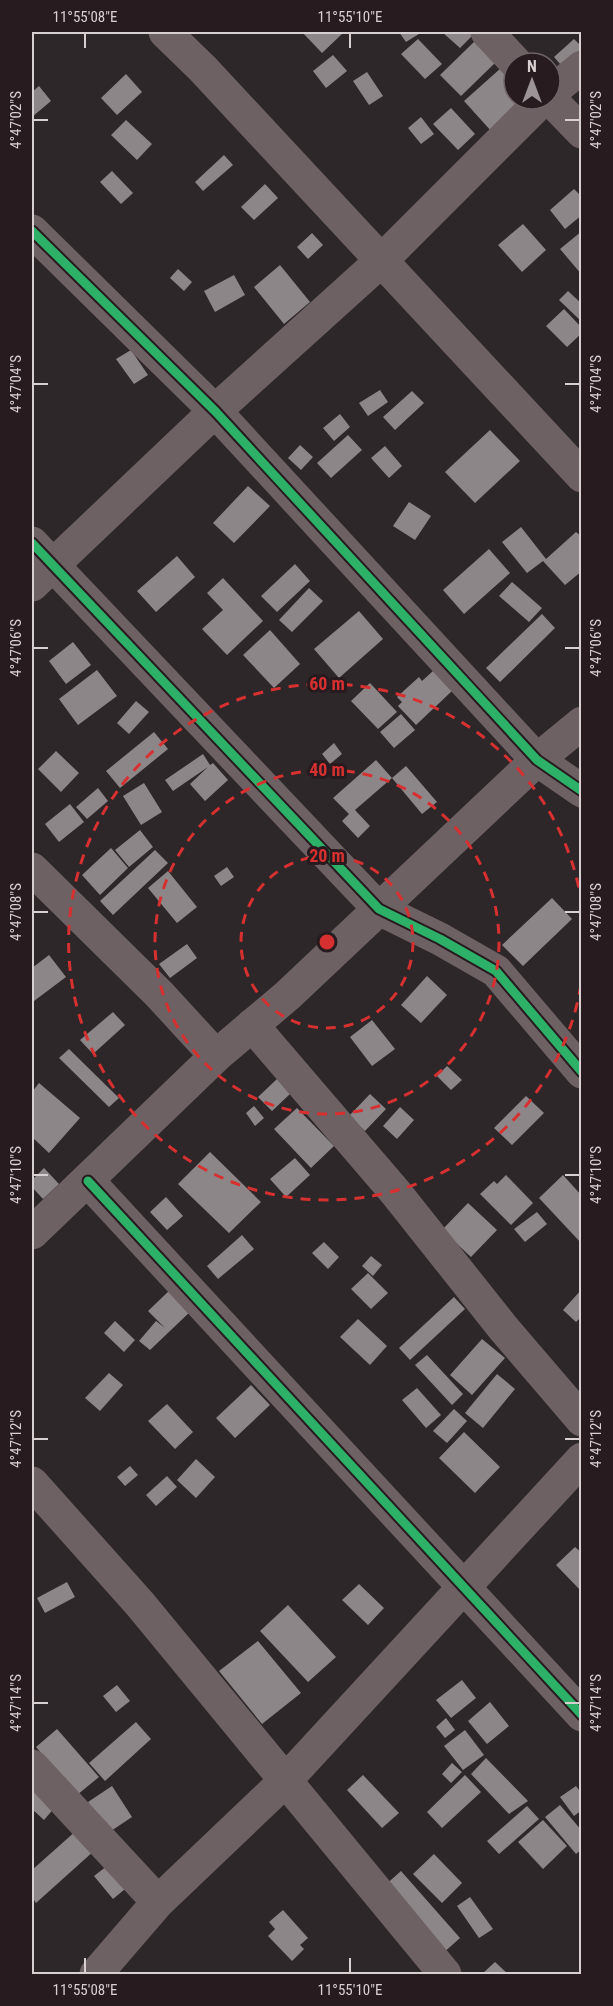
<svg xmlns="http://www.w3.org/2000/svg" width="613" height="2006" font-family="'Roboto Condensed',sans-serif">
	<rect width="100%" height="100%" fill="#2e2729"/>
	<path fill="#8d8688" d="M302,32H340L342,34L322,53Z
		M399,32H422L406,42Z
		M442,32H476L460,48Z
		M418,39L442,64L425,79L401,54Z
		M574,39L582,47V60L567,72L554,57Z
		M475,41L496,62L461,96L440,75Z
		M333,55L347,71L326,88L313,71Z
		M501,68L514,82V99H529L492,132L464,101Z
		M367,72L383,96L369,105L353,81Z
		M126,74L142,92L117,115L101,98Z
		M39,86L51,101L32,117V92Z
		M451,108L475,134L458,150L433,124Z
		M421,117L434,134L421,144L408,128Z
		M126,120L152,144L137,160L111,135Z
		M224,155L233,165L203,191L195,182Z
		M112,171L133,193L121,204L100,182Z
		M265,184L278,198L254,220L241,207Z
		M574,189L582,197V215L565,229L550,210Z
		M523,224L546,250L522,272L498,245Z
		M582,231V275L560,249Z
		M312,233L323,245L308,259L297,247Z
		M280,265L310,302L284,324L254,287Z
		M178,269L192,282L184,291L170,278Z
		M234,275L245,295L215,312L204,291Z
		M568,291L582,304V322L559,300Z
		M564,309L582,328V333L567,347L546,326Z
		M131,350L148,375L134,384L116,359Z
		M380,390L388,402L368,416L359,403Z
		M412,391L424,403L395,430L383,417Z
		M340,414L350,427L334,441L323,428Z
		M490,430L520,461L475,503L445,472Z
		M348,435L362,450L331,478L317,463Z
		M300,445L313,457L301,470L288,458Z
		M385,446L402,466L389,478L371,458Z
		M248,486L270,506L234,543L213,523Z
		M409,502L431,516L415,540L393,526Z
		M521,527L546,559L576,532L582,537V571L565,585L543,561L527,573L502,542Z
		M489,549L510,573L464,614L443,590Z
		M177,556L195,577L156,612L137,591Z
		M295,564L310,581L277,612L261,596Z
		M223,578L263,621L227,655L202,629L223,610L207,593Z
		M512,582L542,608L529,622L499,596Z
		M309,588L323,601L292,632L279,620Z
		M359,611L383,639L339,678L314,649Z
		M542,614L555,628L500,682L486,668Z
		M270,630L300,664L274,688L243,655Z
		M73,642L91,665L66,684L49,661Z
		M97,670L117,696L78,725L59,699Z
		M433,671L452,691L416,725L398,706L402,702L397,697L419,677L422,681Z
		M370,683L397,712L378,729L351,701Z
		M136,701L149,712L129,734L117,723Z
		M401,714L415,730L394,748L380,732Z
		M154,732L168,749L120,788L106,771Z
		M334,743L342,754L330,764L322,754Z
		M56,751L79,773L61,792L38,769Z
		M203,754L210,765L213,763L228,780L205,801L190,784L208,767L173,791L165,780Z
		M376,760L392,778L355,810L370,826L358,838L342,821L349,814L333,798Z
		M406,766L437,802L422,814L392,778Z
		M144,783L162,812L141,825L123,796Z
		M98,788L108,801L87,819L76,807Z
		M70,804L84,822L59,842L45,824Z
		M140,830L153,847L129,867L115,850Z
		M111,848L128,868L100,895L82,875Z
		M155,850L168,863L113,915L100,901Z
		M227,867L234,877L221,886L214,876Z
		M168,871L197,907L177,923L148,888Z
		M552,898L572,919L523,966L502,945Z
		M187,944L197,958L170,978L159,964Z
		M49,955L66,977L34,1001L32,998V968Z
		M427,976L447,995L421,1023L401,1005Z
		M113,1012L125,1025L93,1054L80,1040Z
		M372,1020L395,1049L372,1066L350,1037Z
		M69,1049L119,1098L109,1107L59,1058Z
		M447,1066L462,1080L451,1090L437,1076Z
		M277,1079L290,1094L272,1111L258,1097Z
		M39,1083L80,1118L49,1153L32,1137V1092Z
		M370,1094L386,1109L365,1131L349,1116Z
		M526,1096L544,1113L512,1145L494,1128Z
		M254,1106L264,1118L255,1126L246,1113Z
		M400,1107L414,1120L397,1139L383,1126Z
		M297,1108L334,1146L311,1168L274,1129Z
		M210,1152L261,1202L229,1233L178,1184Z
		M295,1158L310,1175L286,1197L270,1179Z
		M44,1168L59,1184L43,1199L32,1187V1180Z
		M506,1175L533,1203L511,1225L480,1194L494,1181L497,1184Z
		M563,1175L582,1196V1244L539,1198Z
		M166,1197L183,1216L167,1230L150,1212Z
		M468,1203L497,1230L471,1257L442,1230Z
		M537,1212L547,1224L525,1242L514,1229Z
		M242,1235L254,1249L218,1279L207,1266Z
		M324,1242L339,1257L328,1269L312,1253Z
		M371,1256L382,1265L373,1276L362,1266Z
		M368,1273L388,1293L371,1309L351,1289Z
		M171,1289L192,1310L150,1350L139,1341L156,1321L165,1328L148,1311Z
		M582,1289V1316L576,1322L563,1310Z
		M454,1297L465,1309L410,1360L399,1348Z
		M358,1319L387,1346L370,1365L340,1337Z
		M115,1321L135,1340L124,1352L104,1333Z
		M482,1339L505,1358L472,1395L450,1375Z
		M427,1355L463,1394L452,1405L415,1365Z
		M109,1373L123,1385L100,1411L85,1398Z
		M497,1374L515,1389L483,1428L465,1413Z
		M251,1385L270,1405L235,1438L216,1418Z
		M417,1388L441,1415L426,1428L402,1400Z
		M167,1404L193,1432L175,1449L148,1421Z
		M454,1409L467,1421L447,1443L433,1431Z
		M464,1432L500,1467L475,1493L439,1458Z
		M196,1459L215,1477L196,1498L177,1480Z
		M130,1466L138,1475L125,1486L117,1477Z
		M167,1476L177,1487L156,1506L146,1495Z
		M575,1547L582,1553V1592L556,1565Z
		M67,1582L75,1597L45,1613L37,1598Z
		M359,1584L384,1608L368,1625L342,1600Z
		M288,1605L336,1657L308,1682L260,1631Z
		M258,1641L301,1693L262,1724L219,1671Z
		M462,1680L476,1698L451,1718L436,1700Z
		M117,1685L130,1701L116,1712L103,1696Z
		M490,1702L509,1726L487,1744L468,1721Z
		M446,1718L455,1730L445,1738L436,1727Z
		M136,1722L151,1739L105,1781L89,1763Z
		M57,1729L99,1777L77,1795L36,1747Z
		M465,1730L484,1755L463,1770L444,1746Z
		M486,1758L528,1801L509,1814L471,1774Z
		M452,1763L462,1772L451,1783L442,1774Z
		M363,1775L399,1813L382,1828L347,1790Z
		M465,1775L481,1792L442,1828L427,1812Z
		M32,1784L56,1806L44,1820L32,1809Z
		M112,1786L132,1817L108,1833L88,1802Z
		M576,1786L582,1794V1810L574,1816L560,1797Z
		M560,1805L582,1831V1849L576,1854L545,1817Z
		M527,1806L539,1819L499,1854L487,1841Z
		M543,1820L567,1846L543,1869L518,1842Z
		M77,1830L95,1850L36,1903L32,1897V1870Z
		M434,1854L462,1883L442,1903L413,1874Z
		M107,1866L125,1889L113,1899L94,1876Z
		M401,1871L460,1938L441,1955L382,1888Z
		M470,1897L493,1929L479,1938L457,1906Z
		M283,1910L308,1938L300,1945L304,1949L292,1961L268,1936L275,1929L269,1922Z
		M495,1962L508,1974H482Z"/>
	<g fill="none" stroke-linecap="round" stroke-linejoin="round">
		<path stroke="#6e6164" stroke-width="33" d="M165,32L203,69L582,476
			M487,32L516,63
			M550,93L582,67
			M550,99L582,132
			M32,231L215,411L537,760L582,791
			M32,543L379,909L440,939L496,971L582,1072
			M32,585L215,411L381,261L543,99
			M32,869L159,994L216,1056
			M252,1025L396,1193L504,1329L582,1420
			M88,1181L582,1715
			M32,1233L216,1056L288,995L537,760L582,723
			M32,1483L140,1604L445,1974
			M32,1766L158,1902
			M96,1974L158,1902L286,1780L582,1459"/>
		<defs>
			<path id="cycleway" d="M32,231L215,411L537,760L582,791
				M32,543L379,909L440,939L496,971L582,1072
				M88,1181L582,1715"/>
		</defs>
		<use href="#cycleway" stroke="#271b1f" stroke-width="13"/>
		<use href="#cycleway" stroke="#2db169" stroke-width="9"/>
	</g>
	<path fill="none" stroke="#d8cfd1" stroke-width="2" d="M85,33V48M350,33V48M33,120H48M565,120H580M33,384H48M565,384H580M33,648H48M565,648H580M33,912H48M565,912H580M33,1175H48M565,1175H580M33,1439H48M565,1439H580M33,1703H48M565,1703H580M85,1958V1973M350,1958V1973"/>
	<g fill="none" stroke="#d63030" stroke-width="3" stroke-dasharray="10 8">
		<circle cx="327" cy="942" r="86"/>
		<circle cx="327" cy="942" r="172"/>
		<path d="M581 985A258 258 0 1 1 581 899"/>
	</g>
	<circle cx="327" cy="942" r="9" fill="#d63030" stroke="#271b1f" stroke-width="3"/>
	<g font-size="18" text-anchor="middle" font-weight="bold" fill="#d63030" stroke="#271b1f" stroke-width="6" stroke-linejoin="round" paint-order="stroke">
		<text x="327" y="690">60 m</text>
		<text x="327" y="776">40 m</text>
		<text x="327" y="862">20 m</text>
	</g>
	<rect width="613" height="2006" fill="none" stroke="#271b1f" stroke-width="66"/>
	<g transform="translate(532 81)"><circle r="28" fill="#271b1f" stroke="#6e6366" stroke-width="1.5"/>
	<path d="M0-4.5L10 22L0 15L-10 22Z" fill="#9c9496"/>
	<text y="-9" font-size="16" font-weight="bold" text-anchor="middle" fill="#d8cfd1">N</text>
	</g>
	<rect x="33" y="33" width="547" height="1940" fill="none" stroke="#d8cfd1" stroke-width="2"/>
	<g font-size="15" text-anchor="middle" fill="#d8cfd1">
		<text x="85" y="22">11°55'08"E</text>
		<text x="350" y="22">11°55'10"E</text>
		<text transform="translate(16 120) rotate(-90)" y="5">4°47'02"S</text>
		<text transform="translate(596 120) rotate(-90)" y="5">4°47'02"S</text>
		<text transform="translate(16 384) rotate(-90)" y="5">4°47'04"S</text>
		<text transform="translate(596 384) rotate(-90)" y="5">4°47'04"S</text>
		<text transform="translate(16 648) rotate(-90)" y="5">4°47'06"S</text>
		<text transform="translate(596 648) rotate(-90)" y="5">4°47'06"S</text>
		<text transform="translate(16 912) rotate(-90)" y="5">4°47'08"S</text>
		<text transform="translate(596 912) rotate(-90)" y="5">4°47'08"S</text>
		<text transform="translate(16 1175) rotate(-90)" y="5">4°47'10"S</text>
		<text transform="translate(596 1175) rotate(-90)" y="5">4°47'10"S</text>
		<text transform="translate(16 1439) rotate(-90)" y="5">4°47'12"S</text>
		<text transform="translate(596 1439) rotate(-90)" y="5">4°47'12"S</text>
		<text transform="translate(16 1703) rotate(-90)" y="5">4°47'14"S</text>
		<text transform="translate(596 1703) rotate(-90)" y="5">4°47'14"S</text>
		<text x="85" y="1995">11°55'08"E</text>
		<text x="350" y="1995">11°55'10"E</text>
	</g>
</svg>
